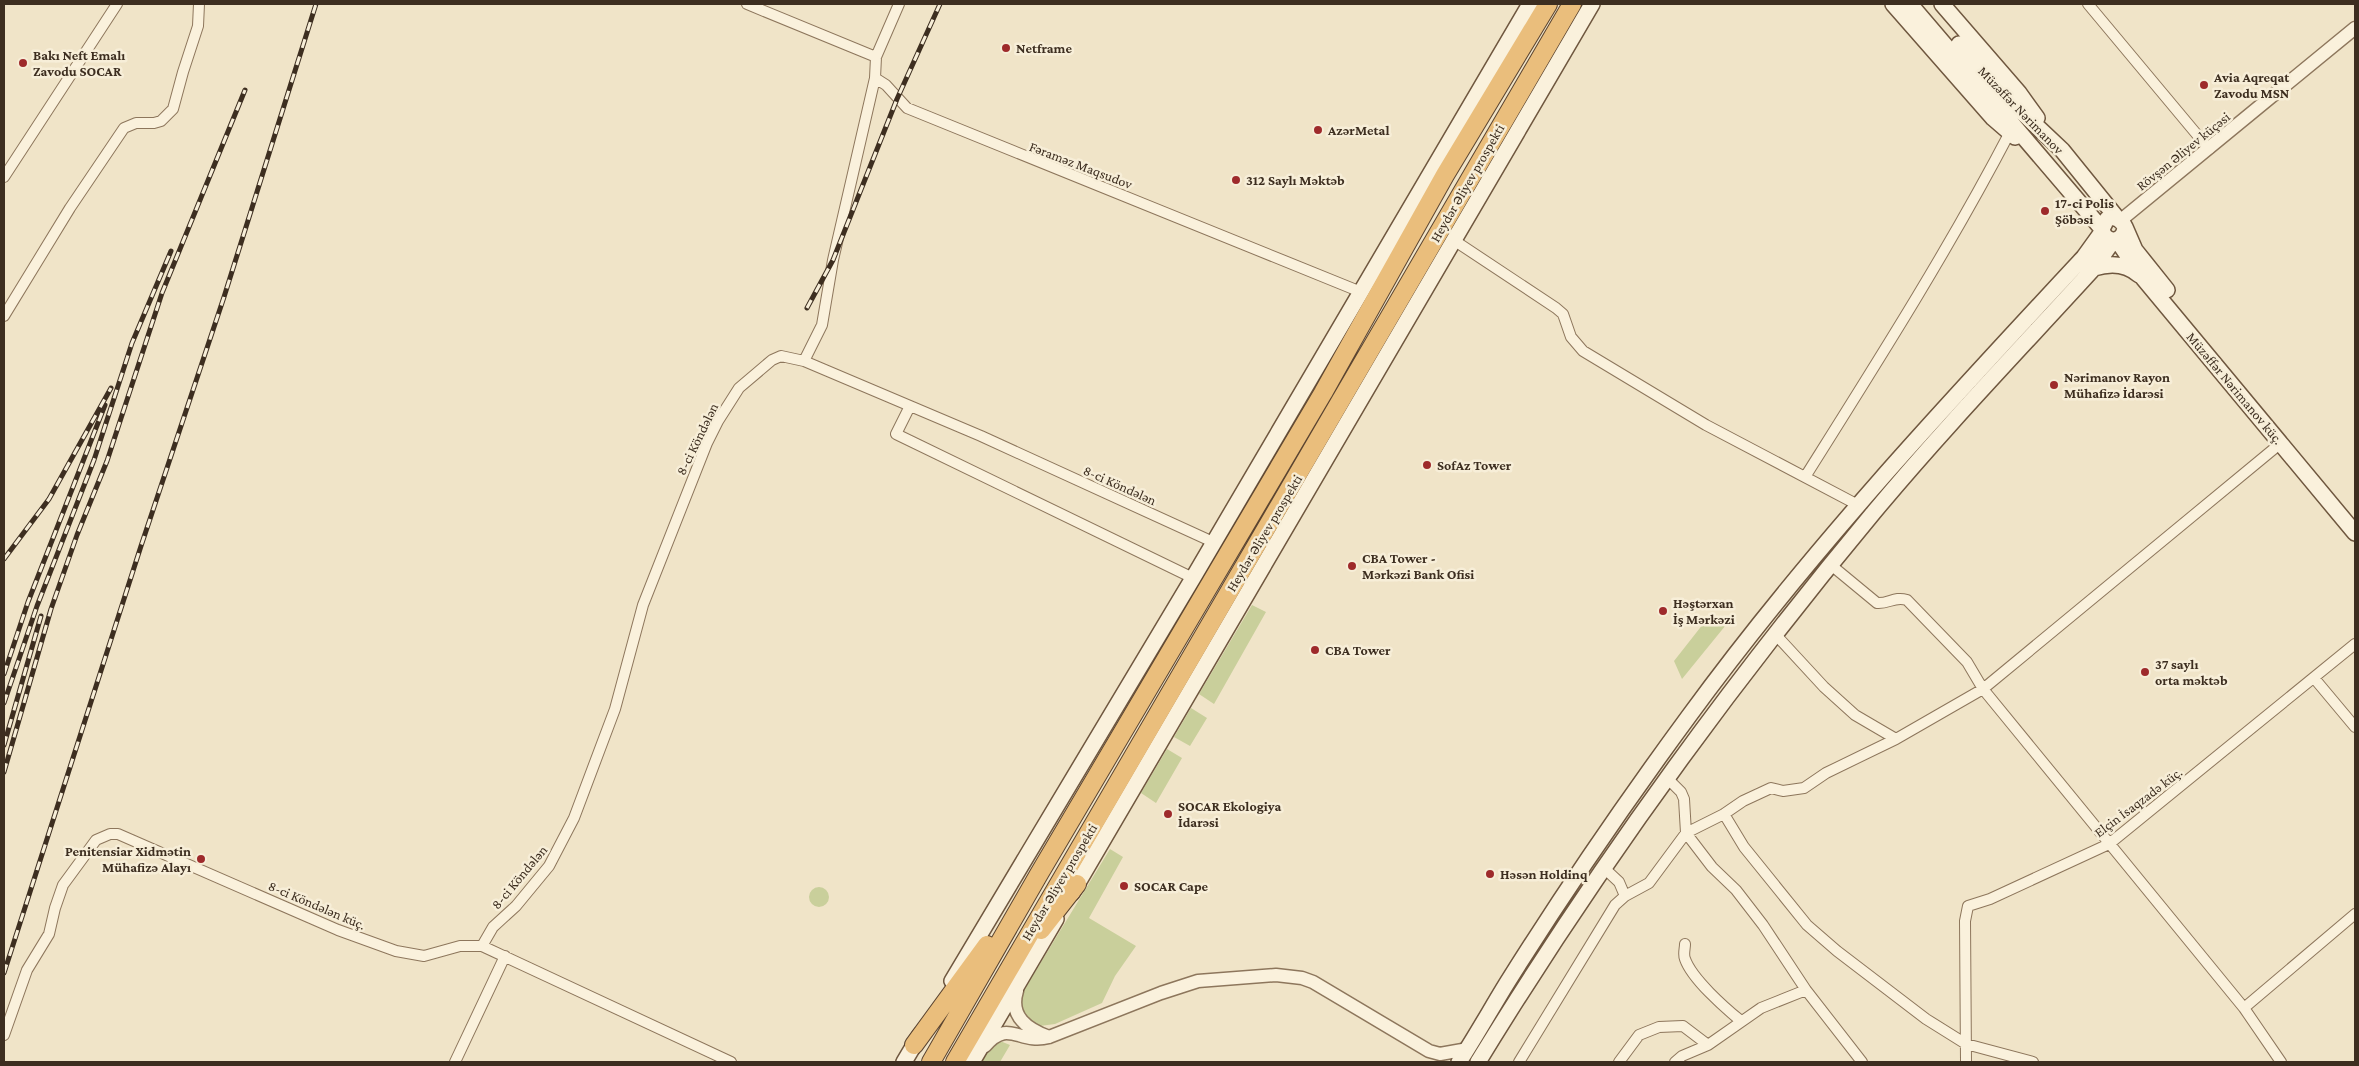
<svg xmlns="http://www.w3.org/2000/svg" width="2359" height="1066" font-family="'Crimson Pro',serif">
	<rect width="100%" height="100%" fill="#f0e4c8"/>
	<path fill="#c9cf9b" d="M1252,605L1266,612L1214,704L1199,694Z
		M1707,619L1730,620L1682,679L1674,661Z
		M1191,708L1207,718L1190,746L1174,737Z
		M1167,749L1182,758L1156,803L1141,793Z
		M1110,849L1123,857L1089,918L1136,946L1115,976L1102,1003L1055,1024L1040,1026C1024,1016 1021,1013 1021,995Z
		M809 897a10 10 0 1 1 20 0a10 10 0 1 1-20 0Z
		M1000,1041L1010,1045L1000,1062H981L989,1049Z"/>
	<g fill="none" stroke-linecap="round" stroke-linejoin="round">
		<defs>
			<path id="minor" d="M747,4L876,57
				M899,4L876,57L875,78L886,85L907,108L1361,292
				M2088,4L2209,149
				M4,177L117,4
				M1455,241L1556,308L1563,314L1571,337L1583,351L1706,425L1858,505
				M4,316L70,208L124,128L136,123H154L161,121L173,109L183,72L198,26L199,4
				M804,361L822,325L833,260L875,78
				M910,406L896,434L1193,578
				M1805,477C1876,364 1948,251 2010,132
				M1831,565L1877,603C1889,604 1894,596 1907,600L1967,662L1983,689L2244,1008L2281,1062
				M1775,634L1824,687L1855,715L1896,739
				M2314,678L2355,727
				M1667,778L1681,792L1684,799L1686,833L1712,867L1736,890L1763,925L1806,990L1862,1062
				M1724,814L1744,847L1807,925L1837,951L1926,1019L1966,1044L2033,1062
				M1604,868L1619,882L1625,896
				M1685,944C1685,949 1683,954 1685,959C1692,979 1725,1008 1741,1021
				M482,946L493,927L516,906L549,866L574,818L615,709L643,605L707,443L718,421L739,388L772,360L781,356L804,361L981,436L1213,542
				M2244,1008L2355,914
				M4,1035L27,970L49,934L55,908L63,885L96,840L110,834H118L338,930L396,951L424,956L460,946H482L731,1062
				M455,1062L505,956
				M1519,1062L1615,905L1625,896L1649,883L1686,833L1724,814L1743,801L1771,788L1783,791L1804,788L1826,773L1896,739L1983,689L2281,443
				M1619,1062L1639,1035L1659,1027L1683,1026L1708,1045
				M1675,1062L1682,1056L1708,1045L1761,1008L1806,990
				M1966,1062L1965,921L1968,906L1990,899L2109,844L2355,644"/>
			<path id="tertiary" d="M2121,220L2355,28
				M1017,991C1009,1016 1027,1029 1049,1037
				M985,1046C1009,1018 1019,1045 1049,1037L1161,993L1198,981L1276,975L1302,978L1313,982L1429,1051L1440,1054L1468,1049"/>
			<path id="secondary" d="M1893,4L1993,118L2015,137
				M1910,4L2102,229C2105,245 2124,243 2125,227C2121,219 2115,216 2107,219L2102,229
				M1942,4L2019,93L2037,118
				M1959,44L2009,100L2062,150L2117,218
				M2125,227L2135,250L2167,290
				M2117,240L2143,278L2355,533
				M2094,268C2110,263 2126,263 2139,275
				M1072,893L1592,4
				M952,981L1193,578L1530,4
				M904,1062L920,1035
				M972,1062L1056,919
				M1459,1062C1476,1036 1491,1009 1507,983C1564,892 1625,803 1689,716C1808,553 1946,405 2084,257L2102,232
				M1478,1062C1596,869 1729,686 1874,512C1944,428 2020,349 2094,268L2113,241"/>
			<path id="trunk" d="M1041,930L1077,884
				M914,1045L987,945
				M931,1062L1039,874L1323,393L1445,175L1548,4
				M955,1062L1572,4"/>
		</defs>
		<use href="#minor" stroke="#8d765c" stroke-width="12"/>
		<use href="#tertiary" stroke="#8d765c" stroke-width="15"/>
		<use href="#secondary" stroke="#6f573f" stroke-width="18"/>
		<use href="#trunk" stroke="#5b4430" stroke-width="20"/>
		<use href="#minor" stroke="#faf1dc" stroke-width="10"/>
		<use href="#tertiary" stroke="#faf1dc" stroke-width="12"/>
		<use href="#secondary" stroke="#faf1dc" stroke-width="15"/>
		<use href="#trunk" stroke="#eabe7c" stroke-width="18"/>
		<defs>
			<path id="rail" d="M807,308L833,260L897,99L940,4
				M4,559L49,499L111,388
				M4,674L28,602L105,405
				M4,703L37,606L94,460L132,343L171,251
				M4,745L41,616
				M4,772L51,609L77,535L107,461L162,293L245,90
				M4,973L141,546L224,297L316,4"/>
		</defs>
		<use href="#rail" stroke="#3d2e20" stroke-width="5"/>
		<use href="#rail" stroke="#f7eed8" stroke-width="3" stroke-dasharray="9" stroke-linecap="butt"/>
	</g>
	<g fill="#9e2a2b" stroke="#f7eed8" stroke-width="2">
		<circle cx="1006" cy="48" r="5"/>
		<circle cx="23" cy="63" r="5"/>
		<circle cx="2204" cy="85" r="5"/>
		<circle cx="1318" cy="130" r="5"/>
		<circle cx="1236" cy="180" r="5"/>
		<circle cx="2045" cy="211" r="5"/>
		<circle cx="2054" cy="385" r="5"/>
		<circle cx="1427" cy="465" r="5"/>
		<circle cx="1352" cy="566" r="5"/>
		<circle cx="1663" cy="611" r="5"/>
		<circle cx="1315" cy="650" r="5"/>
		<circle cx="2145" cy="672" r="5"/>
		<circle cx="1168" cy="814" r="5"/>
		<circle cx="201" cy="859" r="5"/>
		<circle cx="1490" cy="874" r="5"/>
		<circle cx="1124" cy="886" r="5"/>
	</g>
	<g text-anchor="middle" stroke-width="5" stroke-linejoin="round" paint-order="stroke">
		<g font-size="14" font-weight="bold" fill="#3d2e20" stroke="#f7eed8" text-anchor="start">
			<text x="1016" y="53">Netframe</text>
			<text x="33" y="60">Bakı Neft Emalı<tspan x="33" dy="16">Zavodu SOCAR</tspan></text>
			<text x="2214" y="82">Avia Aqreqat<tspan x="2214" dy="16">Zavodu MSN</tspan></text>
			<text x="1328" y="135">AzərMetal</text>
			<text x="1246" y="185">312 Saylı Məktəb</text>
			<text x="2055" y="208">17-ci Polis<tspan x="2055" dy="16">Şöbəsi</tspan></text>
			<text x="2064" y="382">Nərimanov Rayon<tspan x="2064" dy="16">Mühafizə İdarəsi</tspan></text>
			<text x="1437" y="470">SofAz Tower</text>
			<text x="1362" y="563">CBA Tower -<tspan x="1362" dy="16">Mərkəzi Bank Ofisi</tspan></text>
			<text x="1673" y="608">Həştərxan<tspan x="1673" dy="16">İş Mərkəzi</tspan></text>
			<text x="1325" y="655">CBA Tower</text>
			<text x="2155" y="669">37 saylı<tspan x="2155" dy="16">orta məktəb</tspan></text>
			<text x="1178" y="811">SOCAR Ekologiya<tspan x="1178" dy="16">İdarəsi</tspan></text>
			<text x="191" y="856" text-anchor="end">Penitensiar Xidmətin<tspan x="191" dy="16">Mühafizə Alayı</tspan></text>
			<text x="1500" y="879">Həsən Holdinq</text>
			<text x="1134" y="891">SOCAR Cape</text>
		</g>
		<g font-size="14" fill="#3d2e20" stroke="#f7eed8">
			<text transform="translate(2021 110) rotate(46)" y="5">Müzəffər Nərimanov</text>
			<text transform="translate(2183 151) rotate(-39)" y="5">Rövşən Əliyev küçəsi</text>
			<text transform="translate(1081 165) rotate(21)" y="5">Fəraməz Maqsudov</text>
			<text transform="translate(1467 183) rotate(-60)" y="5">Heydər Əliyev prospekti</text>
			<text transform="translate(2235 388) rotate(50)" y="5">Müzəffər Nərimanov küç.</text>
			<text transform="translate(697 439) rotate(-64)" y="5">8-ci Köndələn</text>
			<text transform="translate(1120 485) rotate(24)" y="5">8-ci Köndələn</text>
			<text transform="translate(1264 533) rotate(-59)" y="5">Heydər Əliyev prospekti</text>
			<text transform="translate(2138 802) rotate(-37)" y="5">Elçin İsaqzadə küç.</text>
			<text transform="translate(519 877) rotate(-50)" y="5">8-ci Köndələn</text>
			<text transform="translate(1059 882) rotate(-59)" y="5">Heydər Əliyev prospekti</text>
			<text transform="translate(317 905) rotate(23)" y="5">8-ci Köndələn küç.</text>
		</g>
	</g>
	<rect width="2359" height="1066" fill="none" stroke="#3d2e20" stroke-width="10"/>
</svg>
